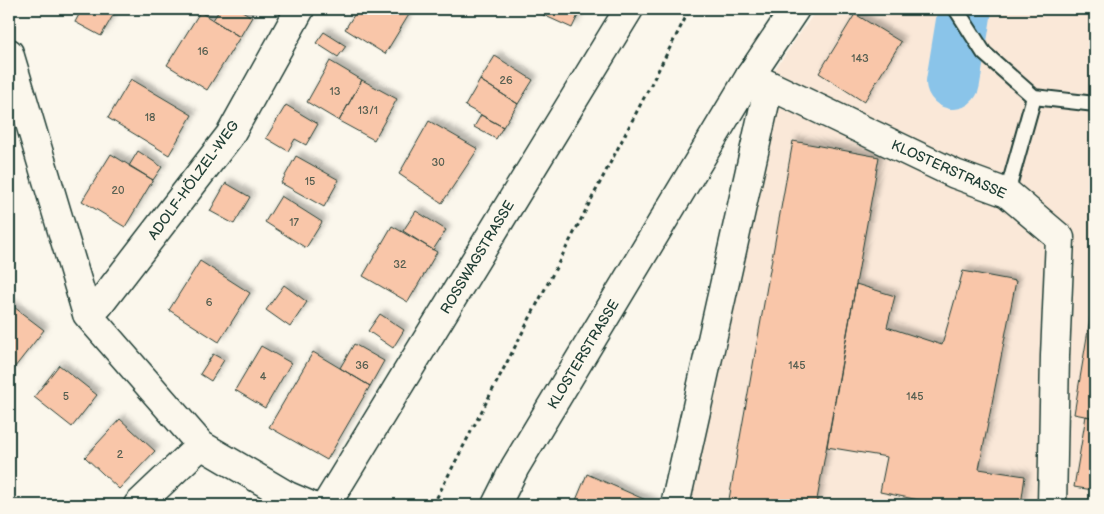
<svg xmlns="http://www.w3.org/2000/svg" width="1104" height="514" font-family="'Balsamiq Sans',sans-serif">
	<defs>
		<filter id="shadow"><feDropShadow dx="4.5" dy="-4.5" stdDeviation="2.5" flood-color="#0004"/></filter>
	</defs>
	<rect width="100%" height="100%" fill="#fbf7ec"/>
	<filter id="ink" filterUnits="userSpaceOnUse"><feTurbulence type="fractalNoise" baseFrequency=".02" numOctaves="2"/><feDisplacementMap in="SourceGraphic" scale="10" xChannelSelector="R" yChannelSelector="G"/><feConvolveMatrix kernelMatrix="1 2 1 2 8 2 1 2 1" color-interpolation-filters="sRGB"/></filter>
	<g filter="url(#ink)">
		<path fill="#fae8d8" d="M817,9H1095V505H679L773,72Z"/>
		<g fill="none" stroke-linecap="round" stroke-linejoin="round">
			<path stroke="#8ac4e9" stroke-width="54" d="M953,82L965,9"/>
		</g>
		<path fill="#f9c6a9" stroke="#1f3d34" filter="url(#shadow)" d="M82,9H109L115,12L101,36L75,22Z
			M220,9H239L252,17L240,37L213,20Z
			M358,9H404L410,13L385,54L345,29Z
			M530,9H581L572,28Z
			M200,12L240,37L207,90L167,65Z
			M855,14L901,42L864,102L819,73Z
			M324,32L346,46L338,57L316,43Z
			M495,56L533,80L518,104L480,80Z
			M330,61L362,80L339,121L307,102Z
			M131,79L192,115L169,155L108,118Z
			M362,80L397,99L374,140L339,121Z
			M480,80L518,104L503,127L465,106Z
			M286,105L318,124L306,145L295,139L288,151L266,138Z
			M481,115L503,127L496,139L474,127Z
			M429,121L478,149L442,203L399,174Z
			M793,141L879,157L856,284L816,505H728Z
			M138,151L162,167L153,180L129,166Z
			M111,154L153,180L125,227L82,201Z
			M296,156L339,180L324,207L281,183Z
			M226,183L250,197L234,224L210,211Z
			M281,196L322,222L306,248L265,222Z
			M416,211L446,230L433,250L403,231Z
			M392,226L437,252L408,302L363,276Z
			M200,261L250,293L219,342L169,310Z
			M963,271L1016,281L979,469L1025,476L1021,505H943L880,492L887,457L827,447L856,284L895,296L887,327L942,345Z
			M284,285L307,302L290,327L266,310Z
			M1095,289V418L1074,414Z
			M10,304L44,330L11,372L9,371V306Z
			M380,314L404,330L393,348L368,331Z
			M354,344L384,361L370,386L340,368Z
			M261,346L291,363L265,408L235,390Z
			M313,352L370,386L327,460L269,427Z
			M213,354L224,360L211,381L200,374Z
			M59,365L97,395L72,427L34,397Z
			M1086,416L1095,418V477L1093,490L1074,487Z
			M120,419L155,451L119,489L85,457Z
			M587,474L657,505H574Z"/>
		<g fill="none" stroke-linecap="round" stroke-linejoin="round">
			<defs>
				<path id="lane" d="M956,9L984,53L1034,97L1007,193
					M1034,97L1095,104"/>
				<path id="street" d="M9,53L87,314L201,445L288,496L309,505
					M750,76L955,174L1007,193L1060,238L1055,356L1052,505
					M87,314L99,305L230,135L300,9
					M138,505L201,445
					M326,505L629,9
					M675,505L769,85"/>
				<path id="secondary" d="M496,505L515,467L750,76L795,9"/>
			</defs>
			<use href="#lane" stroke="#1f3d34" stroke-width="18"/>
			<use href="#street" stroke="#1f3d34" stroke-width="31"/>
			<use href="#secondary" stroke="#1f3d34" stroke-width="31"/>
			<path stroke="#1f3d34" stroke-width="3" stroke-dasharray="4 4" stroke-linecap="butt" d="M433,505L690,9"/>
			<use href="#lane" stroke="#fbf7ec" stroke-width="14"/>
			<use href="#street" stroke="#fbf7ec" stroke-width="28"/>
			<use href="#secondary" stroke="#fbf7ec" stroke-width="28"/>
		</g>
	</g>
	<g text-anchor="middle" stroke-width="4.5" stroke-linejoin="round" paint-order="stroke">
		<g font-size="11" fill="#565f51">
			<text x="203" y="55">16</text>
			<text x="860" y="62">143</text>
			<text x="506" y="84">26</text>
			<text x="335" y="95">13</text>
			<text x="368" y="114">13/1</text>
			<text x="150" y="121">18</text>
			<text x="438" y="166">30</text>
			<text x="310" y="185">15</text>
			<text x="118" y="194">20</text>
			<text x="294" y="226">17</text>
			<text x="400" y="268">32</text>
			<text x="209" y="306">6</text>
			<text x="362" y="369">36</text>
			<text x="797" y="369">145</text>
			<text x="263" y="380">4</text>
			<text x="66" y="400">5</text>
			<text x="915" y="400">145</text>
			<text x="120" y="458">2</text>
		</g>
		<g font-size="14" fill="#1f3d34" stroke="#fbf7ec">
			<text transform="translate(949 169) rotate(24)" y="5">KLOSTERSTRASSE</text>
			<text transform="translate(193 180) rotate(-54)" y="5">ADOLF-HÖLZEL-WEG</text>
			<text transform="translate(477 257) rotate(-59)" y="5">ROSSWAGSTRASSE</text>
			<text transform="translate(583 354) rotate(-59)" y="5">KLOSTERSTRASSE</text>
		</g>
	</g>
	<rect width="1104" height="514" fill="none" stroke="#fbf7ec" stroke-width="30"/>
	<rect x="15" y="15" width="1074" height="484" fill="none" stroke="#1f3d34" stroke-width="2" filter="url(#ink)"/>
</svg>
